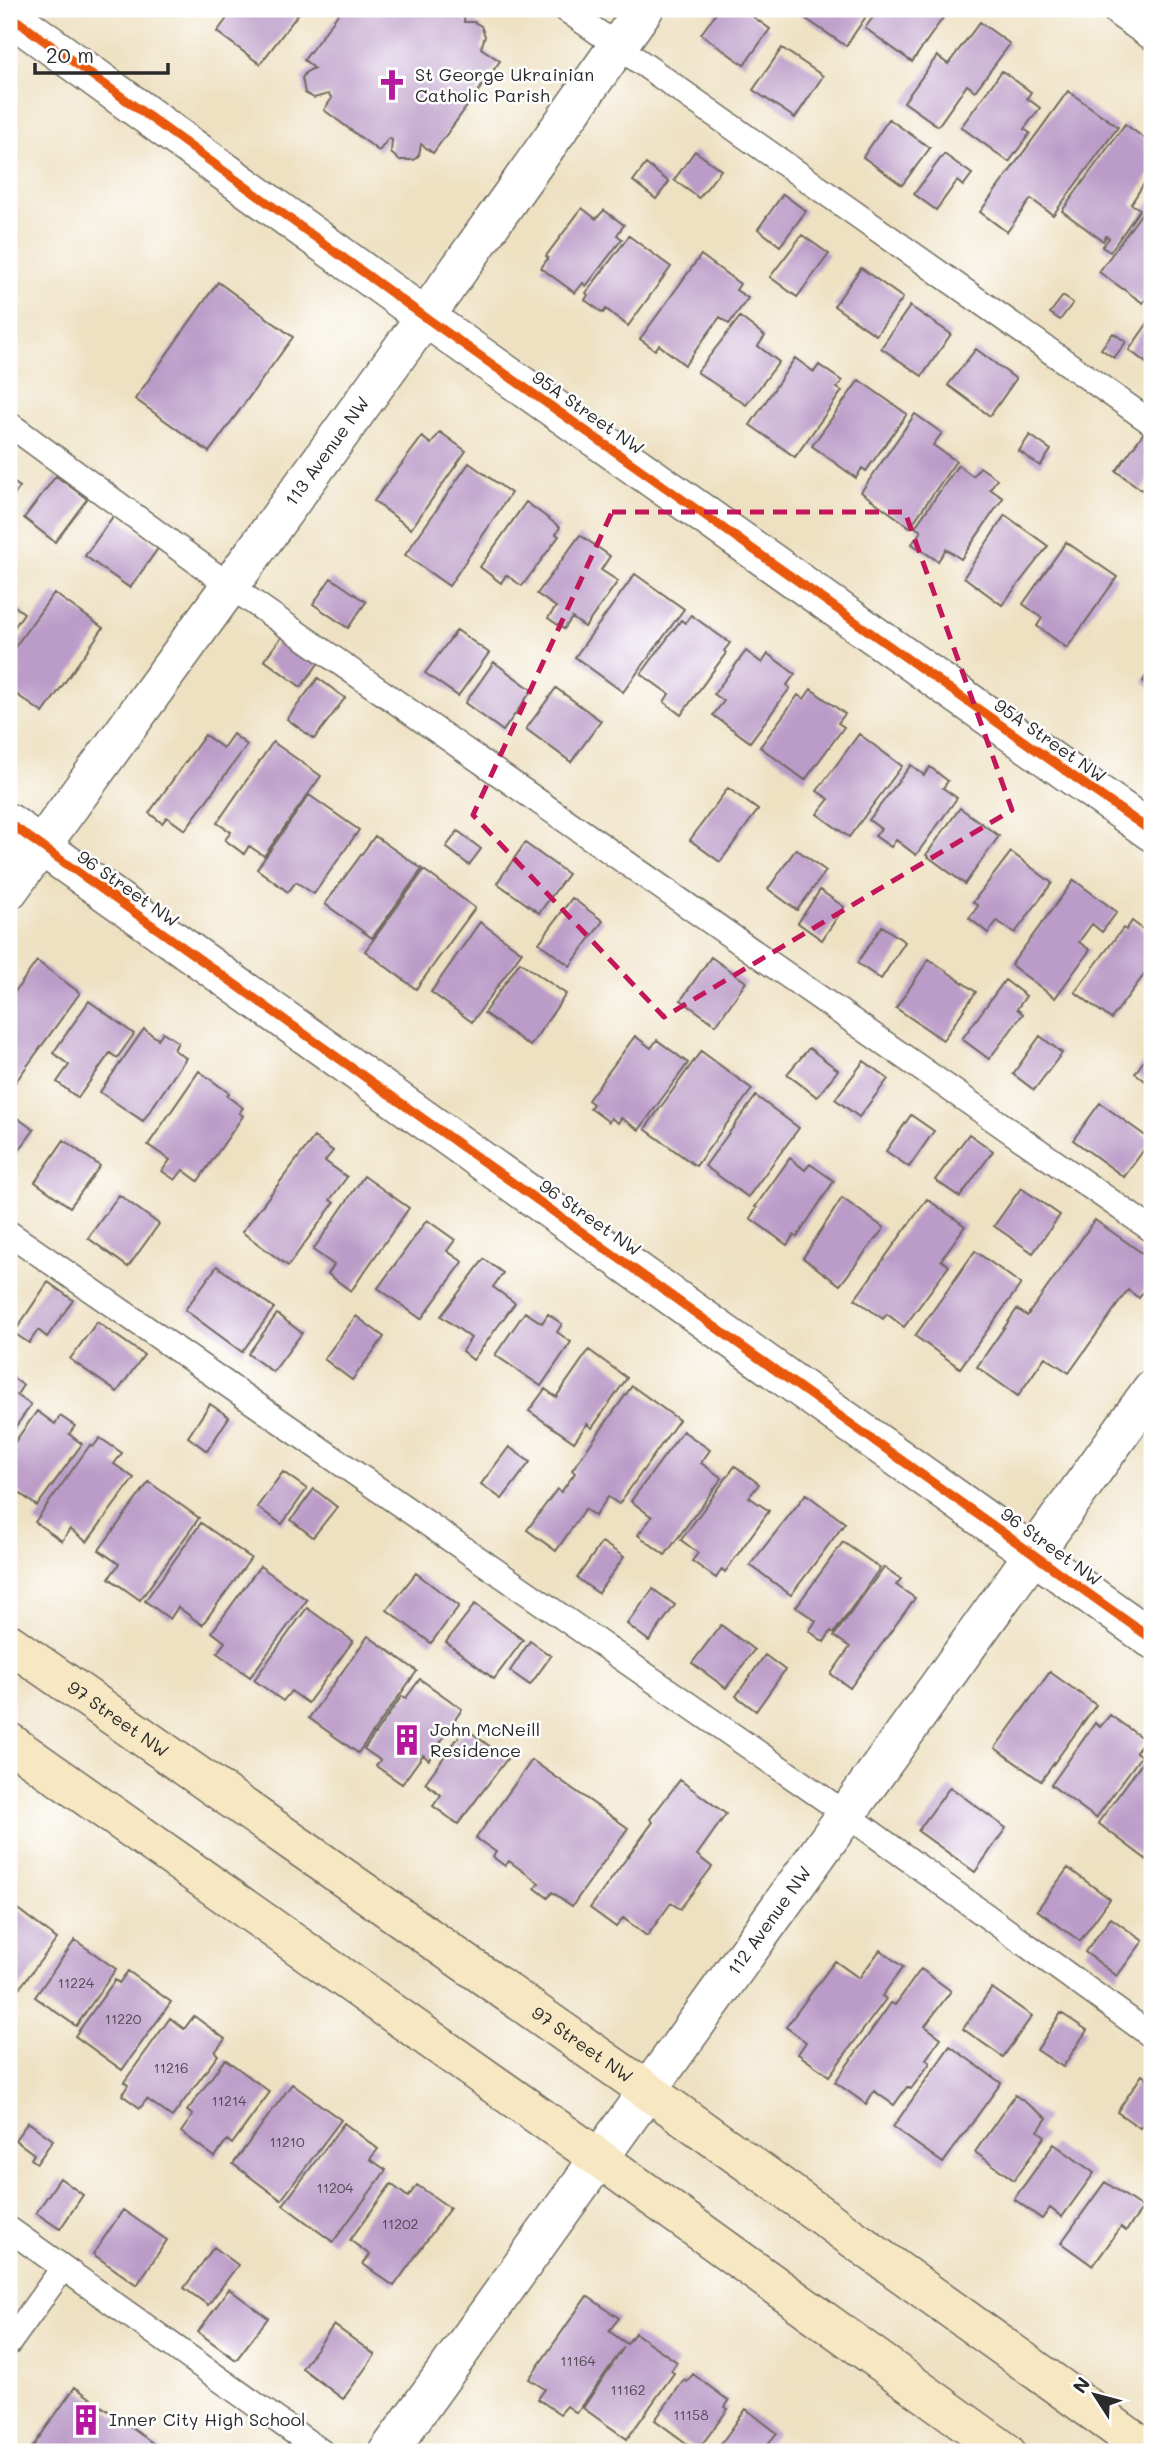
<svg xmlns="http://www.w3.org/2000/svg" width="1161" height="2461" font-family="Mali,sans-serif">
	<rect width="100%" height="100%" fill="#fff"/>
	<filter id="ink" filterUnits="userSpaceOnUse"><feTurbulence type="fractalNoise" baseFrequency=".0143" numOctaves="2"/><feDisplacementMap in="SourceGraphic" scale="14" xChannelSelector="R" yChannelSelector="G"/><feConvolveMatrix kernelMatrix="1 2 1 2 8 2 1 2 1" color-interpolation-filters="sRGB"/></filter>
	<filter id="wash" filterUnits="userSpaceOnUse"><feTurbulence type="fractalNoise" baseFrequency=".00686" numOctaves="4" result="noise"/><feDisplacementMap in="SourceGraphic" scale="28" xChannelSelector="R" yChannelSelector="G"/><feGaussianBlur stdDeviation="1.57" result="paint"/><feColorMatrix in="noise" values="0 0 0 0 0 0 0 0 0 0 0 0 0 0 0 0 0 1.4 0 .05"/><feComposite in="paint" operator="in"/></filter>
	<g filter="url(#wash)">
		<rect width="100%" height="100%" fill="#eee1c2"/>
		<g id="blocks">
			<path fill="#bb9bc8" d="M234,9H302L260,64L217,32Z
				M342,9H465L464,22H474L481,26L485,36L481,48L500,61L433,153L421,144L419,155L414,160H399L391,153L392,140L389,138L379,151L324,110L332,98L328,94L314,98L305,93L302,78L306,72L314,68L304,60Z
				M719,9H742L770,29L744,65L701,34Z
				M798,9H871L846,46L796,12Z
				M879,9H943L947,12L912,62L865,28Z
				M980,22L1010,44L975,91L967,85L938,126L904,102L937,56L948,64Z
				M782,48L823,76L795,118L753,90Z
				M1002,71L1031,92L1027,98L1040,108L1024,129L1030,133L1009,162L961,127Z
				M1068,91L1118,127L1053,215L1031,199L1007,232L980,212Z
				M889,119L930,148L902,185L863,157Z
				M1125,124L1152,144V171L1131,204L1140,209L1110,252L1102,247L1109,238L1106,236L1103,241L1062,211Z
				M695,151L721,170L699,198L674,180Z
				M944,154L972,174L963,186L957,181L936,210L914,194Z
				M646,164L669,182L656,199L633,181Z
				M783,194L806,211L780,246L758,229Z
				M1152,199V290L1143,303L1099,272Z
				M582,208L596,219L604,210L624,225L617,235L622,239L586,286L583,283L575,293L541,268L548,258L546,256Z
				M802,235L829,254L797,297L770,277Z
				M629,236L671,267L628,326L606,309L603,313L585,300L588,295L586,293Z
				M701,255L740,284L736,290L748,298L729,324L720,317L685,365L659,345L655,350L640,339Z
				M861,268L903,298L876,335L834,306Z
				M218,282L293,337L209,452L135,399Z
				M1063,296L1073,303L1060,320L1050,313Z
				M910,306L951,334L922,376L881,348Z
				M740,317L765,336L758,346L779,362L746,405L697,372Z
				M1152,317V361L1149,365L1129,350Z
				M1113,333L1126,342L1114,358L1101,349Z
				M976,349L1016,379L990,416L948,385Z
				M795,358L814,372L819,365L842,381L837,388L842,391L795,457L750,425Z
				M859,380L907,414L866,471L862,468L856,478L812,446Z
				M915,414L942,433L933,445L956,461L910,527L861,492Z
				M1145,431L1152,437V476L1142,490L1116,471Z
				M440,432L466,451L411,529L374,501L422,437L431,444Z
				M1030,435L1051,450L1040,466L1019,451Z
				M469,463L511,493L449,586L405,555Z
				M958,465L973,476L980,467L997,479L990,489L1003,498L961,559L946,549L938,561L912,544L921,531L915,527Z
				M56,476L87,499L55,542L24,518Z
				M9,479L20,487L9,502Z
				M526,502L560,527L556,534L559,536L522,586L506,575L501,583L480,567Z
				M114,515L159,547L130,588L85,556Z
				M1005,515L1048,546L1002,605L964,577Z
				M580,535L610,556L601,570L618,581L585,627L572,618L564,629L548,618L556,607L537,594Z
				M1066,542L1117,577L1067,648L1037,626L1042,618L1023,604Z
				M635,574L684,609L623,692L575,657Z
				M331,578L366,602L348,628L313,604Z
				M54,593L103,628L43,713L9,689V655Z
				M9,602L24,613L9,635Z
				M691,615L730,643L724,651L726,653L681,715L664,702L669,694L641,674L681,620L685,623Z
				M457,630L489,653L458,696L425,673Z
				M284,634L320,661L301,687L264,660Z
				M746,651L762,663L768,654L795,674L787,685L790,688L750,742L713,715L724,701L714,694Z
				M494,662L532,690L503,731L465,703Z
				M1152,667V688L1143,681Z
				M318,678L345,698L314,739L287,719Z
				M556,688L601,721L571,762L526,729Z
				M811,689L845,714L838,723L844,727L805,780L760,747L798,695L804,699Z
				M233,734L247,745L185,830L167,817L162,823L149,813L205,735L223,748Z
				M859,734L902,766L849,837L817,814L829,799L817,791Z
				M273,742L321,776L264,856L249,846L244,854L225,840L231,832L217,823Z
				M911,765L924,775L930,767L948,781L943,788L957,798L916,855L896,840L891,847L875,836L881,829L869,820Z
				M728,788L758,810L720,862L690,840Z
				M309,795L359,830L314,894L296,882L288,892L257,869Z
				M960,808L999,836L965,884L926,855Z
				M458,831L481,849L469,865L446,847Z
				M375,836L422,869L372,938L325,904Z
				M525,843L568,874L539,913L497,883Z
				M796,849L826,871L797,910L768,889Z
				M1011,852L1052,883L1015,933L997,921L988,933L969,918L978,906L973,902Z
				M424,870L475,908L416,989L365,951Z
				M1074,880L1117,912L1102,932L1092,924L1079,942L1090,950L1055,998L1011,965Z
				M820,890L844,907L822,940L798,923Z
				M572,898L603,921L570,966L539,943Z
				M1132,921L1152,936V964L1111,1019L1075,992L1123,928L1126,930Z
				M480,922L522,952L472,1022L431,992Z
				M882,926L905,942L881,979L857,963Z
				M711,957L746,982L716,1025L681,1000Z
				M929,959L976,992L943,1040L896,1008Z
				M37,961L80,993L9,1091V1000Z
				M520,962L566,994L530,1046L484,1013Z
				M1005,980L1026,996L1017,1009L1023,1014L989,1059L962,1039Z
				M89,1001L134,1034L117,1058L110,1053L78,1098L57,1082L69,1065L53,1053Z
				M144,1029L158,1039L163,1032L178,1042L174,1050L186,1058L143,1121L100,1092Z
				M635,1036L651,1048L657,1040L688,1063L639,1130L621,1118L618,1123L611,1118L609,1122L590,1108L593,1104L588,1100Z
				M1040,1036L1062,1053L1034,1090L1013,1074Z
				M809,1048L838,1070L817,1097L787,1074Z
				M1152,1050V1086L1135,1073Z
				M701,1051L752,1089L696,1166L645,1129Z
				M864,1061L888,1079L859,1117L835,1099Z
				M199,1071L229,1093L227,1096L243,1108L239,1113L243,1116L198,1181L183,1170L175,1180L162,1171L170,1160L148,1145Z
				M756,1096L799,1128L748,1197L705,1166Z
				M1100,1103L1151,1140L1124,1177L1073,1140Z
				M9,1112L34,1130L9,1164Z
				M911,1115L934,1131L909,1167L886,1151Z
				M969,1134L993,1151L960,1197L935,1180Z
				M314,1137L333,1151L325,1161L347,1177L330,1200L334,1203L288,1266L242,1232Z
				M64,1140L100,1166L70,1207L35,1182Z
				M790,1158L805,1170L810,1164L834,1181L797,1237L794,1235L787,1245L750,1218L757,1208L755,1207Z
				M364,1176L409,1208L351,1291L328,1274L334,1265L313,1250Z
				M1021,1188L1060,1215L1033,1253L994,1226Z
				M119,1195L159,1224L128,1267L88,1238Z
				M842,1198L884,1228L840,1285L803,1258Z
				M927,1199L965,1226L941,1260L949,1266L904,1327L887,1314L883,1319L855,1299Z
				M427,1220L455,1240L447,1251L463,1262L421,1319L378,1288Z
				M1095,1220L1152,1260V1280L1139,1298L1128,1290L1069,1373L1045,1357L1018,1396L977,1367L1017,1309L1027,1316Z
				M975,1251L1021,1284L960,1368L915,1336Z
				M484,1259L503,1273L493,1287L515,1303L473,1360L462,1351L471,1338L441,1316Z
				M217,1266L274,1308L242,1352L185,1310Z
				M48,1282L73,1300L47,1337L38,1330L29,1343L14,1333Z
				M525,1312L542,1323L548,1314L562,1324L557,1332L571,1342L541,1386L495,1355Z
				M277,1314L302,1333L273,1372L248,1354Z
				M356,1316L384,1337L352,1380L324,1359Z
				M97,1322L144,1355L117,1392L70,1359Z
				M589,1350L627,1378L592,1428L587,1424L574,1442L529,1411L545,1389L556,1397Z
				M9,1375L23,1385L17,1395L31,1405L9,1436Z
				M632,1386L679,1420L619,1504L608,1497L595,1516L585,1509L556,1551L527,1530L557,1489L561,1492L575,1473L572,1470Z
				M210,1404L229,1417L207,1451L188,1437Z
				M37,1411L55,1424L60,1416L75,1426L69,1434L82,1444L37,1506L9,1485V1450Z
				M683,1431L710,1450L701,1463L722,1478L665,1555L638,1535L652,1517L631,1501Z
				M100,1438L122,1453L114,1464L134,1478L87,1542L70,1529L62,1541L35,1522L90,1445L93,1447Z
				M509,1447L530,1462L502,1499L481,1484Z
				M735,1466L759,1484L749,1497L769,1511L725,1572L722,1569L716,1578L692,1561L698,1553L681,1540Z
				M283,1472L307,1489L282,1524L257,1507Z
				M149,1482L199,1518L140,1600L109,1578L119,1564L99,1550Z
				M314,1489L337,1507L313,1537L291,1520Z
				M806,1494L845,1523L791,1595L750,1565Z
				M201,1523L251,1558L202,1625L178,1607L170,1619L145,1601Z
				M602,1542L624,1557L598,1593L577,1578Z
				M843,1542L880,1568L834,1633L831,1631L824,1642L809,1631L816,1621L796,1607Z
				M260,1566L307,1600L250,1677L217,1653L225,1642L212,1632Z
				M884,1567L901,1579L896,1585L915,1598L850,1688L831,1674L850,1647L834,1636Z
				M416,1573L459,1606L431,1643L387,1610Z
				M653,1589L675,1605L649,1641L627,1624Z
				M475,1604L523,1640L494,1679L446,1642Z
				M307,1608L353,1641L308,1703L291,1691L283,1701L254,1680Z
				M721,1625L754,1650L726,1688L692,1663Z
				M368,1636L417,1671L358,1753L309,1718Z
				M530,1641L551,1656L530,1685L510,1671Z
				M765,1655L785,1670L756,1711L736,1696Z
				M1050,1672L1096,1705L1041,1781L995,1748Z
				M420,1679L462,1709L429,1760L423,1755L402,1784L376,1766L380,1760L364,1749L402,1696L406,1698Z
				M1110,1715L1145,1740L1136,1752L1141,1756L1096,1818L1051,1785L1095,1723L1100,1727Z
				M465,1728L507,1759L458,1824L433,1806L441,1795L425,1783Z
				M1148,1755L1152,1758V1853L1147,1860L1098,1823Z
				M532,1760L628,1828L572,1906L552,1892L548,1898L535,1888L539,1883L509,1861L505,1866L493,1857L496,1852L476,1838Z
				M680,1780L726,1814L697,1855L712,1867L680,1909L671,1903L647,1936L623,1918L616,1927L590,1908L653,1822L650,1819Z
				M950,1787L1006,1828L975,1872L918,1831Z
				M1068,1868L1110,1899L1080,1941L1037,1910Z
				M11,1904L57,1939L15,1994L9,1990Z
				M1111,1918L1143,1941L1117,1976L1085,1952Z
				M75,1940L116,1969L76,2026L35,1997Z
				M880,1950L903,1967L882,1996L886,1999L829,2076L798,2054L806,2042L786,2027L835,1961L859,1978Z
				M921,1969L951,1991L925,2026L941,2038L926,2059L930,2063L911,2089L907,2087L894,2105L874,2091L866,2104L835,2082L891,2003L895,2005Z
				M128,1971L171,2002L122,2070L75,2036L115,1980L119,1983Z
				M992,1988L1032,2016L1003,2057L963,2029Z
				M1061,2013L1087,2030L1063,2067L1037,2050Z
				M194,2016L225,2039L215,2052L218,2055L172,2117L147,2099L140,2108L122,2095L128,2085L124,2082L170,2018L184,2029Z
				M950,2046L1001,2083L943,2163L893,2127Z
				M225,2059L270,2092L232,2144L227,2140L215,2157L181,2132L193,2115L187,2111Z
				M1142,2075L1152,2082V2110L1140,2128L1117,2112Z
				M292,2084L341,2120L281,2200L233,2164Z
				M1015,2095L1047,2118L1038,2131L1045,2136L1014,2180L975,2152Z
				M28,2122L53,2140L37,2163L31,2159L34,2154L15,2140Z
				M344,2123L378,2149L370,2159L386,2170L333,2242L283,2205Z
				M1054,2144L1094,2173L1062,2217L1050,2208L1042,2219L1014,2199Z
				M60,2178L83,2195L60,2229L36,2213Z
				M1105,2182L1143,2208L1126,2231L1121,2227L1093,2266L1061,2243Z
				M391,2184L408,2197L417,2185L450,2208L394,2286L363,2264L370,2255L350,2240Z
				M123,2210L167,2240L137,2285L93,2254Z
				M214,2247L238,2265L208,2305L184,2288Z
				M229,2289L268,2318L236,2360L198,2332Z
				M587,2296L619,2318L609,2331L627,2344L635,2333L677,2362L671,2371L674,2373L627,2439L583,2408L624,2347L577,2413L567,2406L560,2414L538,2399L545,2389L529,2379Z
				M334,2325L375,2355L343,2399L302,2368Z
				M693,2374L729,2401L725,2407L728,2409L697,2451L655,2420L684,2380L687,2382Z
				M75,2387L165,2452H29Z
				M746,2409L777,2433L766,2446L774,2452H715Z"/>
		</g>
	</g>
	<g filter="url(#ink)">
		<use href="#blocks" fill-opacity="0" stroke="#6f6b60" stroke-width="2"/>
		<g fill="none" stroke-linecap="round" stroke-linejoin="round">
			<defs>
				<path id="service" d="M565,9L1152,423
					M9,424L230,586L1152,1230
					M9,1233L846,1814L1152,2036
					M9,2229L322,2452
					M9,2343L63,2268"/>
				<g id="minor">
					<path d="M9,15L425,317L1152,832"/>
					<path d="M9,823L1152,1639"/>
					<path id="s1" d="M9,890L425,317L644,9"/>
					<path id="s2" d="M388,2452L1152,1389"/>
				</g>
				<path id="tertiary" d="M1122,9L1152,30"/>
				<g id="secondary">
					<path id="s3" d="M9,1643L648,2091L1150,2452"/>
					<path d="M9,1742L600,2159L1006,2452"/>
				</g>
			</defs>
			<use href="#service" stroke="#6f6b60" stroke-width="27"/>
			<use href="#minor" stroke="#6f6b60" stroke-width="41"/>
			<use href="#tertiary" stroke="#6f6b60" stroke-width="41"/>
			<use href="#secondary" stroke="#6f6b60" stroke-width="41"/>
			<use href="#service" stroke="#fff" stroke-width="24"/>
			<use href="#minor" stroke="#fff" stroke-width="38"/>
			<use href="#tertiary" stroke="#fff" stroke-width="38"/>
			<use href="#secondary" stroke="#f7e8c3" stroke-width="38"/>
			<defs>
				<path id="cycleway" d="M9,15L425,317L1152,832
					M9,823L1152,1639"/>
			</defs>
			<use href="#cycleway" stroke="#fff" stroke-width="13"/>
			<use href="#cycleway" stroke="#e8590c" stroke-width="9"/>
		</g>
	</g>
	<path fill="none" stroke="#c2185b" stroke-width="5" stroke-dasharray="14 9" stroke-linejoin="round" d="M612,512H905L1012,810L664,1017L473,815Z"/>
	<defs>
		<symbol id="church-bare" viewBox="-9 -9 18 18"><path d="M-1.2-6h2.4v3.5h3.3v2.4h-3.3V6h-2.4V-.1h-3.3v-2.4h3.3Z" fill="#b5179e" stroke="#fff" stroke-width="2.5" paint-order="stroke"/></symbol>
		<symbol id="building-bare" viewBox="-9 -9 18 18"><path d="M-4-6H4V6H1V3H-1V6H-4ZM-2.5-4.3h1.7v1.8h-1.7ZM.8-4.3h1.7v1.8H.8ZM-2.5-1h1.7V.8h-1.7ZM.8-1h1.7V.8H.8Z" fill="#b5179e" stroke="#fff" stroke-width="2.5" paint-order="stroke"/></symbol>
	</defs>
	<g fill-rule="evenodd">
		<use href="#church-bare" x="370" y="63" width="44" height="44"/>
		<use href="#building-bare" x="385" y="1718" width="44" height="44"/>
		<use href="#building-bare" x="64" y="2398" width="44" height="44"/>
	</g>
	<g text-anchor="middle" stroke-width="5" stroke-linejoin="round" paint-order="stroke">
		<g font-size="14" fill="#4f4752">
			<text x="76" y="1988">11224</text>
			<text x="123" y="2024">11220</text>
			<text x="171" y="2073">11216</text>
			<text x="229" y="2106">11214</text>
			<text x="287" y="2147">11210</text>
			<text x="335" y="2193">11204</text>
			<text x="400" y="2229">11202</text>
			<text x="578" y="2366">11164</text>
			<text x="628" y="2395">11162</text>
			<text x="691" y="2420">11158</text>
		</g>
		<g font-size="18" fill="#2b2b2b" stroke="#fff" text-anchor="start">
			<text x="415" y="81">St George Ukrainian<tspan x="415" dy="21">Catholic Parish</tspan></text>
			<text x="430" y="1736">John McNeill<tspan x="430" dy="21">Residence</tspan></text>
			<text x="109" y="2426">Inner City High School</text>
		</g>
		<g font-size="18" fill="#2b2b2b" stroke="#fff">
			<text transform="translate(588 413) rotate(35)" y="6">95A Street NW</text>
			<text dy="6" stroke="none"><textPath href="#s1" startOffset="542">113 Avenue NW</textPath></text>
			<text transform="translate(1050 741) rotate(35)" y="6">95A Street NW</text>
			<text transform="translate(128 889) rotate(35)" y="6">96 Street NW</text>
			<text transform="translate(590 1218) rotate(35)" y="6">96 Street NW</text>
			<text transform="translate(1051 1547) rotate(36)" y="6">96 Street NW</text>
			<text dy="6" stroke="none"><textPath href="#s3" startOffset="133">97 Street NW</textPath></text>
			<text dy="6" stroke="none"><textPath href="#s2" startOffset="654">112 Avenue NW</textPath></text>
			<text dy="6" stroke="none"><textPath href="#s3" startOffset="700">97 Street NW</textPath></text>
		</g>
	</g>
	<rect width="1161" height="2461" fill="none" stroke="#fff" stroke-width="35"/>
	<g transform="translate(1095 2395) rotate(306)" stroke="#ffffff" stroke-width="5" paint-order="stroke">
	<path d="M0-5L12 26L0 18L-12 26Z" fill="#2b2b2b"/>
	<text y="-10" font-size="19" font-weight="bold" text-anchor="middle" fill="#2b2b2b">N</text>
	</g>
	<path d="M35 63v10h133v-10" fill="none" stroke="#2b2b2b" stroke-width="3.5"/>
	<text x="46" y="63" font-size="21" fill="#2b2b2b" stroke="#ffffff" stroke-width="5" paint-order="stroke">20 m</text>
</svg>
